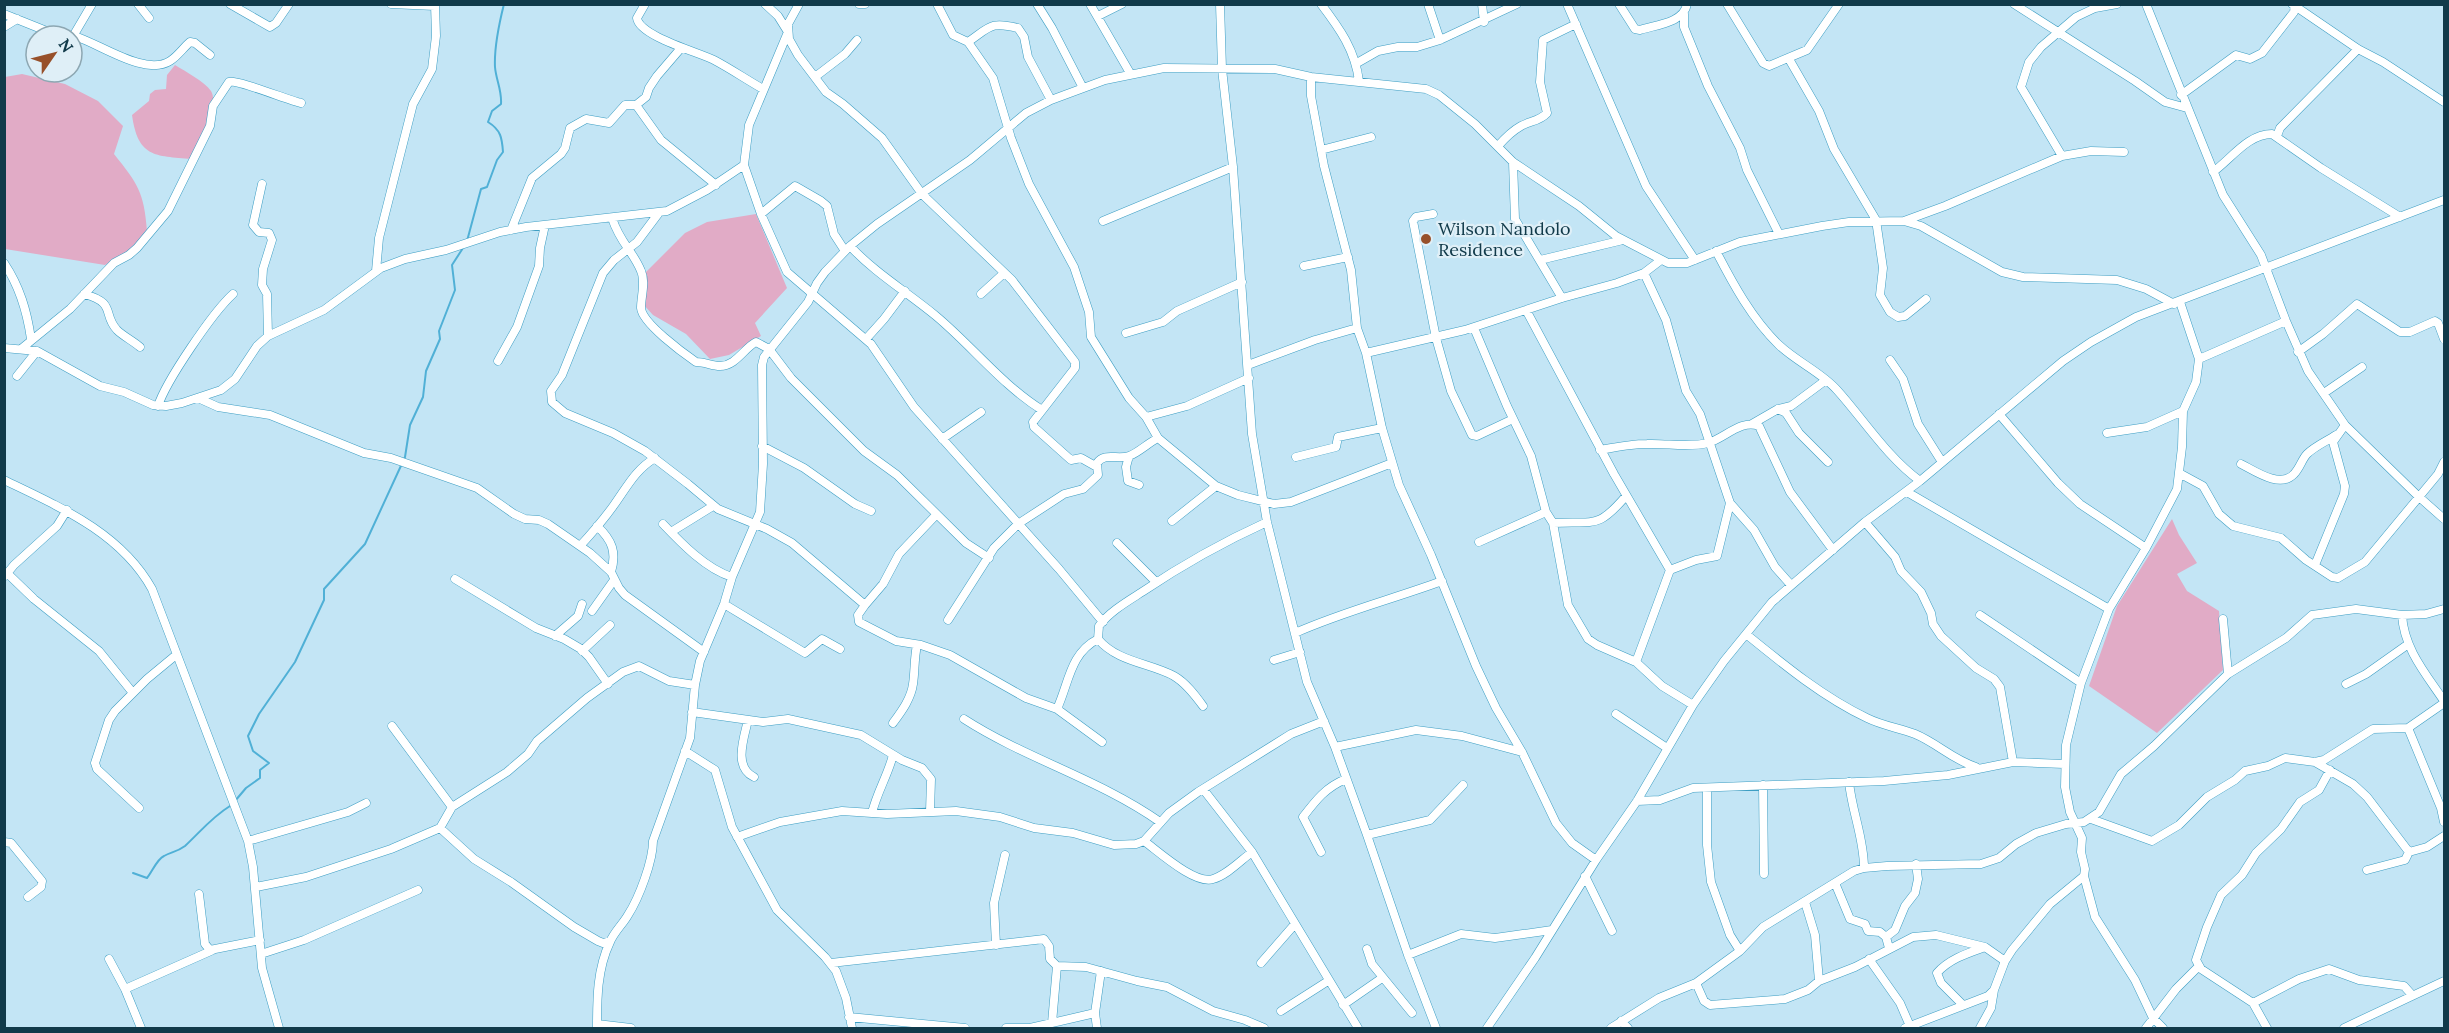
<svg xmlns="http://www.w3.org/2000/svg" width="2449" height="1033" font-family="Lora,serif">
	<rect width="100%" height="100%" fill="#c3e5f5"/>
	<path fill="#e1abc6" d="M175,65C186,72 204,81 211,91C220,105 198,146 192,159C154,156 138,157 132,115L149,101L150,94L155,90L166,89L167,75Z
		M22,74L65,84L98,101L123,126L114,154C138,184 144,192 147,231L133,248L105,265L5,249V77Z
		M756,214L787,288L755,323L761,336L729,355L710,359L686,334L653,315L643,304L646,272L685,233L707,222Z
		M2172,519L2179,535L2197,563L2177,574L2187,591L2219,611L2223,670L2157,733L2089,686L2117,606Z"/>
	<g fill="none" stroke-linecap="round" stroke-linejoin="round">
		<path stroke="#50b0d6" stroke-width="2" d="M467,241L481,189L487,187L497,160L503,152C502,138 501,130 488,122L492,111L501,104C502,90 496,80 495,67C494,47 499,24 504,4
			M235,801L246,788L260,778V770L269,763L253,751L248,736L259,714L295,662L324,600V589L365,544L405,457L410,425L423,397L426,371L440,339L439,331L455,290L452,265L463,248
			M133,873L147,878C152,872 157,859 164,856C171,852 177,852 185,846C200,832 212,817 230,806"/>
		<defs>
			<path id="minor" d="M138,4L149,18
				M230,4L270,27L276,23L289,4
				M391,4L435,6
				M645,4L637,18C639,36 698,52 714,60C731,69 747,80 763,89
				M765,4L778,16L788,32L749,125L744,165L761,214L787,272L871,344L914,407L1059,569L1103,622
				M799,4L788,24L789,39L798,55L826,92L843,104L882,138L922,194L1012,280L1075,362V368L1033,422L1034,427L1071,460L1081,458L1097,467
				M859,4H865
				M937,4L953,35L968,42L993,78L1011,138L1029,184L1074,267L1089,312L1091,337L1129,398L1146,417L1158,438L1216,486L1238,495L1274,504L1291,502L1392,463
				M1037,4L1052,28L1083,88
				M1090,4L1130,73
				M1220,4L1222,69L1233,167L1252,434L1267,522L1307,682L1335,747L1367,835L1408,955L1436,1028
				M1321,4C1340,29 1355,50 1359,81
				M1428,4L1440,40
				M1482,4L1484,22
				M1567,4L1646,186L1695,260
				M1619,4L1635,29L1640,30C1655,25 1684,23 1687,4
				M1727,4L1763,63L1769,66L1807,50L1839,4
				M2014,4L2135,81L2165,102L2187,108
				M2146,4L2223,195L2261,255L2286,321L2308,371L2345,425L2418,496L2444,519
				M2292,4L2358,49L2383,62L2444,102
				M4,14L59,36
				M1684,14V27L1708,86L1740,148L1747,170L1779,234
				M1098,16L1122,4
				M4,27L17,19
				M74,36C99,43 145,77 170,61C178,56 183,48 190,42L195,43L210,55
				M72,38L92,4
				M968,42C990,27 990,21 1018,28L1024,37L1028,57L1051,100
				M1789,59L1819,111L1834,149L1876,220L1883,268L1880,295L1890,312L1898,317L1905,316L1926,299
				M1357,63L1378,51L1398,47H1417L1440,40L1517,4
				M815,77L845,54L857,40
				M1311,77V96L1324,166L1351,270L1357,328L1366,353L1382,428L1399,485L1431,555L1476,666L1496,708L1522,752L1556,823L1572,843L1596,860
				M2181,95L2236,55L2250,59L2262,53L2294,12L2295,4
				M636,105L661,140L716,185
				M2277,136L2280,128L2358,49
				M1498,146C1505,138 1512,131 1521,126C1530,121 1540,121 1547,113L1540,82L1543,40L1576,24
				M1321,150L1371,137
				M2062,156L2021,87L2029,62L2041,47L2076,17L2095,8L2117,4
				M1513,162L1515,219L1562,298
				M2213,172C2232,158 2248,134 2272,134L2321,168L2400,217
				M262,184L253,225L259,232L269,233L272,240L263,269L262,285L267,294L268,336
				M658,214L637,242L614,260L603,273L562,375L551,391L552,402L565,413L613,433L645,451L688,484L718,509L767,529L792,543L865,605
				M761,214L795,186L821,201L827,206L834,234L845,251
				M1433,214L1416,217L1413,221L1436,338L1451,391L1472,435L1477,436L1513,419
				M612,218C620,243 633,251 641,271C646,282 641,296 641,308C642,323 683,353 696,362C705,362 712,366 720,366C736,366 744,348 756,342L769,349L791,378L864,451L897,475L966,543L989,558
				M1103,221L1233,167
				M1904,221L1945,206L2062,156L2091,151L2124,152
				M511,230L532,178L561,154L565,148L570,128L586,119L609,123L625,105H636L646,97L649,88L657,76L681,48
				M850,246C875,273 907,292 936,316C972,346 1002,385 1042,410
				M1716,251C1733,284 1752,319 1779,345C1797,362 1821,372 1837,390C1864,420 1887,457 1920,481
				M1540,260L1623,240
				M4,263C20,287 27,311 31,339
				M1304,266L1348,257
				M376,271L379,238L413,104L432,69L436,36L435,4
				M1644,273L1666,320L1686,391L1700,414L1730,503L1754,530L1775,567L1791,585
				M84,294C117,303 102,314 117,330C123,336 133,341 140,347
				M981,294L1003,274
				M1526,310L1614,474L1670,570L1636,662
				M1474,328L1507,406L1531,456L1546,512L1553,523L1568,605L1588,639L1597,645L1636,662L1662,686L1693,705
				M1126,333L1163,322L1177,311L1242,282
				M866,339L884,319L905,291
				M4,348L37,351L100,386L124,392L153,405L166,406L182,403L221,390L235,379L257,346L268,336L324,310L381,268L405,259L446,250L500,232L526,227L667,211L707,190L744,165
				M21,349L70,309L114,263L129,255L137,248L168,211L210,126L213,106L229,82C236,79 288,100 301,103
				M2298,352L2323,334L2357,304L2400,332H2410L2435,321L2438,323L2444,339
				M1366,353L1465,330L1562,298L1617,283L1644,273L1661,260
				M2199,359L2286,321
				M1890,360L1903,379L1918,424L1942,462
				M498,361L517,327L539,266L540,248L545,225
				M1248,365L1315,340L1357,328
				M17,376L37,351
				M2324,393L2362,367
				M198,398L218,407L270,415L364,453L391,458L477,488L514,514L525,519L539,520L548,524L590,553L611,572L619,588L625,595L704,652
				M158,406C166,381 213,312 233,294
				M1778,409L1786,413L1799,433L1828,462
				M1999,414L2058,483L2080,504L2146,548
				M1146,417L1187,406L1249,378
				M1752,424L1778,409L1791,406L1826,380
				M2107,433L2147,427L2183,411
				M942,439L981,412
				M762,446L804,468L855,504L871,511
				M1600,450C1616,447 1631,444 1647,444C1667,443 1688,448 1708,443C1725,438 1741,419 1759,426L1790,492L1833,550
				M1129,456L1126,467L1128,481L1139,485
				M1296,457L1336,447L1338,437L1382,428
				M2241,464C2255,471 2280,489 2294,474C2300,468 2302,459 2307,454C2315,446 2327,441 2336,435
				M2179,473L2203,486L2219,514L2233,526L2281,538L2306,560L2332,577L2338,578L2365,562L2438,474L2444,462
				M4,480C60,507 121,533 152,589L248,841L253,867L262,968L279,1028
				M1907,492L2109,609
				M936,515L899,554L883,584L865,605L858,615L859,622L896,641L921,645L950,655L1026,698L1057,709L1102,742
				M1172,521L1216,486
				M1865,522L1895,557L1901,571L1921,592L1931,613L1933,624L1941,636L1976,668L1994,679L2000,687L2013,762
				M1553,523C1594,520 1596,531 1626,496
				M663,524C681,543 706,569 732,577
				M597,526C612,540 617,552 611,572
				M671,532L713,506
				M1479,542L1546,512
				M1117,543L1156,582
				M580,546C592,533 604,519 614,505C627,487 635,470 655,458
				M2315,565L2344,494L2345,486L2333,442L2345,425
				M1670,570L1696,560L1717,556L1730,503
				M7,573L34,599L99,651L133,693
				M5,576L14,565L57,526L67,510
				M455,579L536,628L564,639L581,649L589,657L608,684
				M724,604L805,653L822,639L840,649
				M592,611L614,580
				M1980,615L2081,683
				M2402,615C2404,649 2426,674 2444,701
				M2223,619L2228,674
				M948,620L994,548L1018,524L1064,494L1083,489L1098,475L1097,463C1105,452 1117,460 1129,456C1138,453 1148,443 1158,438
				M1295,633C1342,612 1393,599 1442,581
				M1746,634C1784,665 1823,697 1867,718C1883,726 1900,728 1915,734C1937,743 1953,760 1976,767
				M555,636L578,616L582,604
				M582,651L610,625
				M1274,660L1300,652
				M2346,684L2366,674L2407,645
				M1203,706C1195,695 1186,683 1174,676C1150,663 1117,662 1098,639L1099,626C1109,612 1128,601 1142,592C1182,565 1223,542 1267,522
				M1057,709C1069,683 1070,653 1098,639
				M692,712L763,722L788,719L861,735L902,760L922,768L931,779L930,812
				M1616,714L1667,748
				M964,719C1026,759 1099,779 1160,822
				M748,720C744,738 733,767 754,777
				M893,723C901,712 911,699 913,684C915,671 914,659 917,645
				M392,726L452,807
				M2408,728L2441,808L2444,822
				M1335,747L1416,730L1462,736L1522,752
				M685,751L715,770L732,827L777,910L825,957L836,971L846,998L852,1028
				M2315,762L2353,784L2367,797L2409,852
				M1849,782C1852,812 1864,838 1864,868
				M1763,785L1764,874
				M1707,788V845L1711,882L1730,935L1740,951
				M1203,789L1252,852L1358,1028
				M1637,801L1660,800L1693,788L1884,781L1948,775L2013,762L2064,764
				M139,808L97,769L95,763L109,720L115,711L147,679L176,655
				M872,813C877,792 888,775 893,755
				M2091,819L2152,841L2179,825L2207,797L2235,780L2245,771L2268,766L2285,758L2315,762L2324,760L2373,729L2408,728L2444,703
				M440,828L474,859L511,882L574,927L598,941L603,943L610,941
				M1367,835L1430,820L1463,785
				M737,837L780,822L842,811L887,814L956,811L1000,817L1034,828L1073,833L1114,845L1136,844L1144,841L1169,813L1198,792L1291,734L1324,721
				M248,841L348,812L366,803
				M1144,841C1158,851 1195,885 1213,879C1227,875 1240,861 1252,852
				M4,842L11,843L42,881L41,887L28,897
				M1321,852L1303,817C1316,800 1326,787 1346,779
				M2367,870L2405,860L2409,852L2427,847L2444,836
				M1585,876L1612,931
				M2084,876L2095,917L2135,980L2153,1018L2163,1028
				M1835,883L1850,919L1865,924L1868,931L1880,932L1886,937
				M256,887L306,877L391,849L440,828L452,807L507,772L528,754L537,741L587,698L623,672L639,666L669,681L695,685
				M199,894L205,944L210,950L260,940
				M1805,902L1815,935L1819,981
				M996,945L994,903L1005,855
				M1889,948L1886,937L1895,930L1905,906L1915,893L1918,879L1916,864
				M1367,949L1372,964L1412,1013
				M261,954L304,940L418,890
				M1408,955L1461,934L1495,938L1552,930
				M109,959L125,989
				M1869,959L1900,1003L1910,1026
				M831,963L1044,939L1049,946L1050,959L1057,966L1086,967L1137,981L1167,987L1213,1011L1245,1020L1264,1028
				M1261,963L1295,924
				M1696,983L1704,1001L1710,1005L1785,999L1808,990L1819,981L1855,967L1913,937L1936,935L1985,947L2005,961
				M2253,1003L2299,979L2329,969L2359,980L2404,986L2412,995
				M1343,1005L1382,978
				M1963,1005L1941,983L1937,973C1949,959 1968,953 1985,947
				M1281,1011L1328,981
				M1095,1013L1097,1028
				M849,1017L965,1028
				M1621,1021L1628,1028
				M1052,1023L1057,966
				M597,1024L631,1028
				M141,1028L125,989L213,950
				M597,1028C597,999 597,969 610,942C614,932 623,924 628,915C639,898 653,861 653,841L690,738L695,685L700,661L724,604L732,577L760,512L763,464L762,365L764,357L808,302L817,283L825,272L850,246L877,224L970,160L1026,113L1051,100L1105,80L1164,68L1275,69L1311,77L1426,89L1439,95L1475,124L1513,162L1579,206L1616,236L1668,263H1687L1740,242L1822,226L1849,222L1904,221L1921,226L2002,272L2023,277L2117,280L2146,289L2174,304
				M1006,1028H1030L1095,1013L1101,971
				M1487,1028L1535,958L1596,860L1637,801L1693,705L1724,661L1772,602L1865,522L1920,481L2063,361L2091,342L2136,317L2444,200
				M1611,1028L1659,998L1696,983L1740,951L1763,927L1854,871L1864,868L1887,866L1981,864L1999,858L2016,844L2036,833L2066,824L2084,822L2099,812L2121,774L2154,746L2228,674L2286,638L2312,615L2356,609L2402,615L2426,614L2444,609
				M1905,1028L1988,996L1994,990
				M1980,1028L1991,1008L1994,990L2005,961L2012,950L2050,904L2084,876L2085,869L2081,852L2082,838L2070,812L2065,787L2066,745L2081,683L2109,609L2146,548L2177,489L2182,447L2183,411L2196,382L2199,359L2180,302
				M2146,1028L2176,989L2198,967
				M2267,1028L2253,1003L2201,969L2196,960L2207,927L2221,895L2242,875L2256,853L2281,829L2300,802L2319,790L2330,770
				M2344,1028L2444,981"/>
		</defs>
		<use href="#minor" stroke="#3d9ec3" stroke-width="9"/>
		<use href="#minor" stroke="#fff" stroke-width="8"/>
	</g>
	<circle fill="#97502a" stroke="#dfeff7" stroke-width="2" cx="1426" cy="239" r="6"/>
	<g text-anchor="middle" stroke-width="4.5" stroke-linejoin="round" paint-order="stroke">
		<g font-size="18" fill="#113a4a" stroke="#dfeff7" text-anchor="start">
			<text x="1438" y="235">Wilson Nandolo<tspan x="1438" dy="21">Residence</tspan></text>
		</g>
	</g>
	<rect width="2449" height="1033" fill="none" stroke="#113a4a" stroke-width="12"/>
	<g transform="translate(54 54) rotate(55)"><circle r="28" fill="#dfeff7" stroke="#8da7b2" stroke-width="1.5"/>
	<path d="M0-4.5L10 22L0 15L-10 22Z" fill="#97502a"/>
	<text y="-9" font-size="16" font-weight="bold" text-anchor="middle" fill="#113a4a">N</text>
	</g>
</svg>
